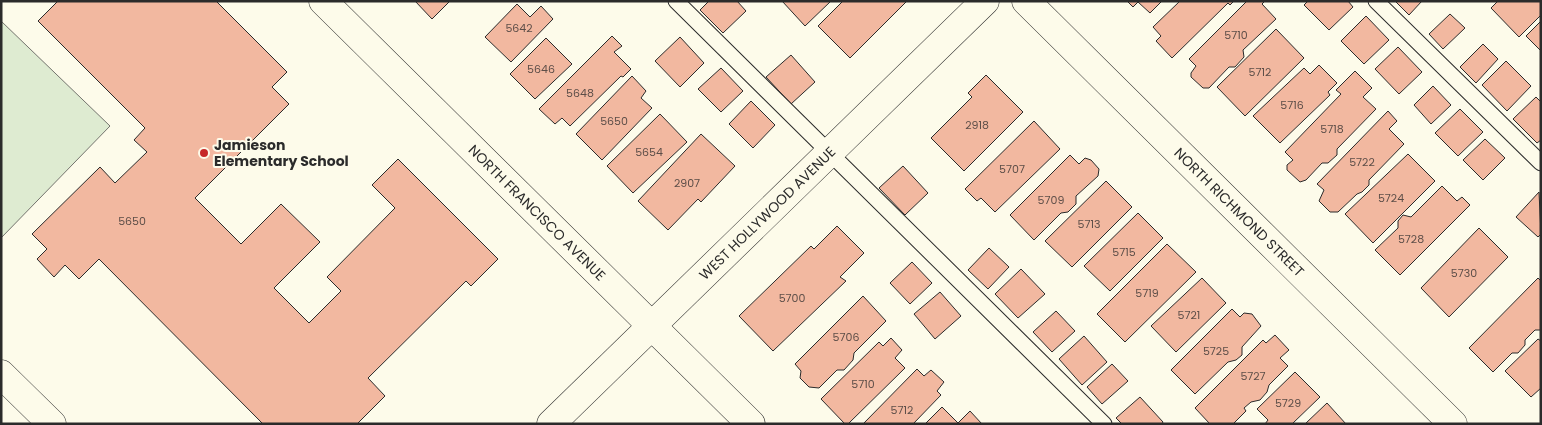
<svg xmlns="http://www.w3.org/2000/svg" width="1542" height="425" font-family="Poppins,sans-serif">
	<rect width="100%" height="100%" fill="#fdfbea"/>
	<path fill="#deebd1" stroke="#74746e" d="M1,21L110,126L1,238Z"/>
	<path fill="#f2b8a0" stroke="#2b2b2b" d="M58,1H216L287,72L272,87L289,104L195,198L241,244L281,204L320,242L274,288L309,323L341,291L327,277L395,208L372,185L398,159L498,259L471,286L466,281L368,378L385,396L357,424H263L99,259L79,279L65,265L54,277L37,259L47,249L32,234L100,167L115,183L147,152L134,140L145,128L38,21Z
		M415,1H450L432,19Z
		M709,1H737L746,11L723,33L700,10Z
		M782,1H831L805,26Z
		M843,1H907L850,58L818,26Z
		M1127,1H1162L1150,13L1138,2L1133,7Z
		M1180,1H1234L1230,5L1228,3L1172,58L1156,41L1161,36L1153,27Z
		M1247,1H1265L1262,4L1276,19L1243,50L1244,57L1235,67H1229L1209,88H1203L1191,77V73L1196,66L1189,59Z
		M1308,1H1348L1353,7L1329,30L1304,5Z
		M1395,1H1422L1409,15Z
		M1498,1H1541V15L1519,37L1491,8Z
		M517,4L530,17L541,6L553,19L511,62L485,37Z
		M1450,14L1465,28L1443,49L1429,34Z
		M1366,16L1389,40L1364,64L1341,41Z
		M1541,21V51L1526,36Z
		M1276,29L1304,58L1245,116L1217,87Z
		M612,36L622,46L614,52L631,69L623,77L621,76L570,126L562,118L555,124L539,109Z
		M680,37L704,63L680,87L655,61Z
		M546,38L572,64L535,99L510,74Z
		M1483,44L1498,59L1476,83L1460,67Z
		M1398,47L1422,72L1399,94L1375,69Z
		M791,55L815,82L791,104L766,77Z
		M1506,61L1531,86L1507,111L1482,85Z
		M1319,65L1337,83L1328,92L1330,95L1280,143L1253,116L1304,68L1310,74Z
		M721,68L743,91L721,112L698,89Z
		M1355,71L1372,88L1363,97L1376,109L1337,149V155L1328,163H1322L1306,180L1300,182L1287,170V165L1293,160L1285,152L1341,94L1336,90Z
		M986,75L1023,112L964,171L931,138L972,97L968,93Z
		M632,76L646,91L641,98L652,108L602,160L576,134Z
		M1433,86L1451,105L1431,124L1414,105Z
		M1536,97L1541,102V140L1537,143L1513,119Z
		M751,101L775,125L753,148L729,124Z
		M1460,109L1483,132L1458,156L1435,133Z
		M1388,111L1397,121L1389,129L1404,144L1369,180V185L1362,192L1357,194L1338,212H1330L1319,201L1324,190L1317,184Z
		M660,114L687,142L633,193L607,166Z
		M1034,121L1060,149L995,212L981,198L977,201L965,189Z
		M701,134L735,166L701,202L698,199L668,230L638,201Z
		M1485,139L1505,158L1483,180L1463,160Z
		M1408,154L1435,181L1373,243L1345,214Z
		M1070,155L1079,164L1085,158L1091,160L1099,169L1098,176L1076,196V204L1068,212L1061,213L1034,240L1010,215Z
		M903,166L928,193L905,215L879,188Z
		M1106,181L1132,207L1072,267L1045,241Z
		M1442,186L1457,201L1462,197L1470,205L1400,275L1375,250L1398,228V221L1403,215L1411,217Z
		M1539,192L1541,234L1538,237L1516,217Z
		M1138,213L1163,238L1110,291L1084,266Z
		M837,226L864,253L840,277L846,281L773,351L739,316L811,246L814,249Z
		M1479,228L1508,257L1449,317L1421,288Z
		M1167,244L1196,272L1125,342L1097,314Z
		M989,248L1009,267L988,289L968,270Z
		M912,262L932,283L910,304L890,283Z
		M1021,269L1045,294L1018,318L995,294Z
		M1202,278L1226,303L1176,352L1151,326Z
		M1538,278L1541,281V330H1535L1525,340V345L1518,353H1512L1493,372L1469,348Z
		M940,292L961,316L935,339L914,314Z
		M863,296L886,321L854,353L853,360L844,370H837L819,388L809,387L800,378L801,371L795,364Z
		M1232,309L1240,317L1244,313L1252,314L1261,326L1242,347V355L1236,360L1228,362L1195,394L1171,370Z
		M1056,311L1075,331L1052,352L1033,332Z
		M1275,335L1289,350L1280,358L1288,366L1269,385L1267,392L1260,400L1251,402L1244,408L1246,411L1233,424H1210L1195,408L1263,340L1266,343Z
		M1084,336L1107,362L1082,385L1059,359Z
		M891,338L902,350L895,358L905,368L848,424H845L821,399L879,342L883,346Z
		M1538,339L1541,341V388L1531,397L1505,371Z
		M1112,364L1128,381L1102,404L1087,387Z
		M917,369L924,376L931,370L944,382L937,391L941,395L913,424H863Z
		M1295,372L1320,397L1292,424H1265L1268,420L1257,409Z
		M1140,397L1163,422L1162,424H1122L1116,418Z
		M1327,403L1346,424H1305Z
		M942,407L958,423L970,411L982,424H925Z"/>
	<g fill="none" stroke-linecap="round" stroke-linejoin="round">
		<defs>
			<path id="lane" d="M676,1L1104,424
				M1376,1L1541,163"/>
			<g id="street">
				<path id="s1" d="M323,1L751,424"/>
				<path id="s2" d="M1026,1L1453,424"/>
				<path d="M1,374L52,424"/>
				<path id="s3" d="M551,424L985,1"/>
			</g>
		</defs>
		<use href="#lane" stroke="#2b2b2b" stroke-width="17"/>
		<use href="#street" stroke="#2b2b2b" stroke-width="29"/>
		<use href="#lane" stroke="#fdfbea" stroke-width="15"/>
		<use href="#street" stroke="#fdfbea" stroke-width="28"/>
	</g>
	<circle fill="#c62828" stroke="#fdfbea" stroke-width="2" cx="204" cy="153" r="5"/>
	<g text-anchor="middle" stroke-width="4" stroke-linejoin="round" paint-order="stroke">
		<g font-size="11" fill="#5d4e48">
			<text x="519" y="32">5642</text>
			<text x="1236" y="39">5710</text>
			<text x="541" y="73">5646</text>
			<text x="1260" y="76">5712</text>
			<text x="580" y="97">5648</text>
			<text x="1292" y="109">5716</text>
			<text x="614" y="125">5650</text>
			<text x="977" y="129">2918</text>
			<text x="1332" y="133">5718</text>
			<text x="649" y="156">5654</text>
			<text x="1362" y="166">5722</text>
			<text x="1012" y="173">5707</text>
			<text x="687" y="187">2907</text>
			<text x="1391" y="202">5724</text>
			<text x="1051" y="204">5709</text>
			<text x="132" y="225">5650</text>
			<text x="1089" y="228">5713</text>
			<text x="1411" y="243">5728</text>
			<text x="1124" y="256">5715</text>
			<text x="1464" y="277">5730</text>
			<text x="1147" y="297">5719</text>
			<text x="792" y="302">5700</text>
			<text x="1189" y="319">5721</text>
			<text x="846" y="341">5706</text>
			<text x="1216" y="355">5725</text>
			<text x="1253" y="380">5727</text>
			<text x="863" y="388">5710</text>
			<text x="1288" y="407">5729</text>
			<text x="902" y="414">5712</text>
		</g>
		<g font-size="14" font-weight="bold" fill="#2b2b2b" stroke="#fdfbea" text-anchor="start">
			<text x="214" y="150">Jamieson<tspan x="214" dy="16">Elementary School</tspan></text>
		</g>
		<g font-size="14" fill="#2b2b2b" stroke="#fdfbea">
			<text dy="5" stroke="none"><textPath href="#s1" startOffset="301">NORTH FRANCISCO AVENUE</textPath></text>
			<text dy="5" stroke="none"><textPath href="#s3" startOffset="302">WEST HOLLYWOOD AVENUE</textPath></text>
			<text dy="5" stroke="none"><textPath href="#s2" startOffset="300">NORTH RICHMOND STREET</textPath></text>
		</g>
	</g>
	<rect width="1542" height="425" fill="none" stroke="#2b2b2b" stroke-width="5"/>
</svg>
